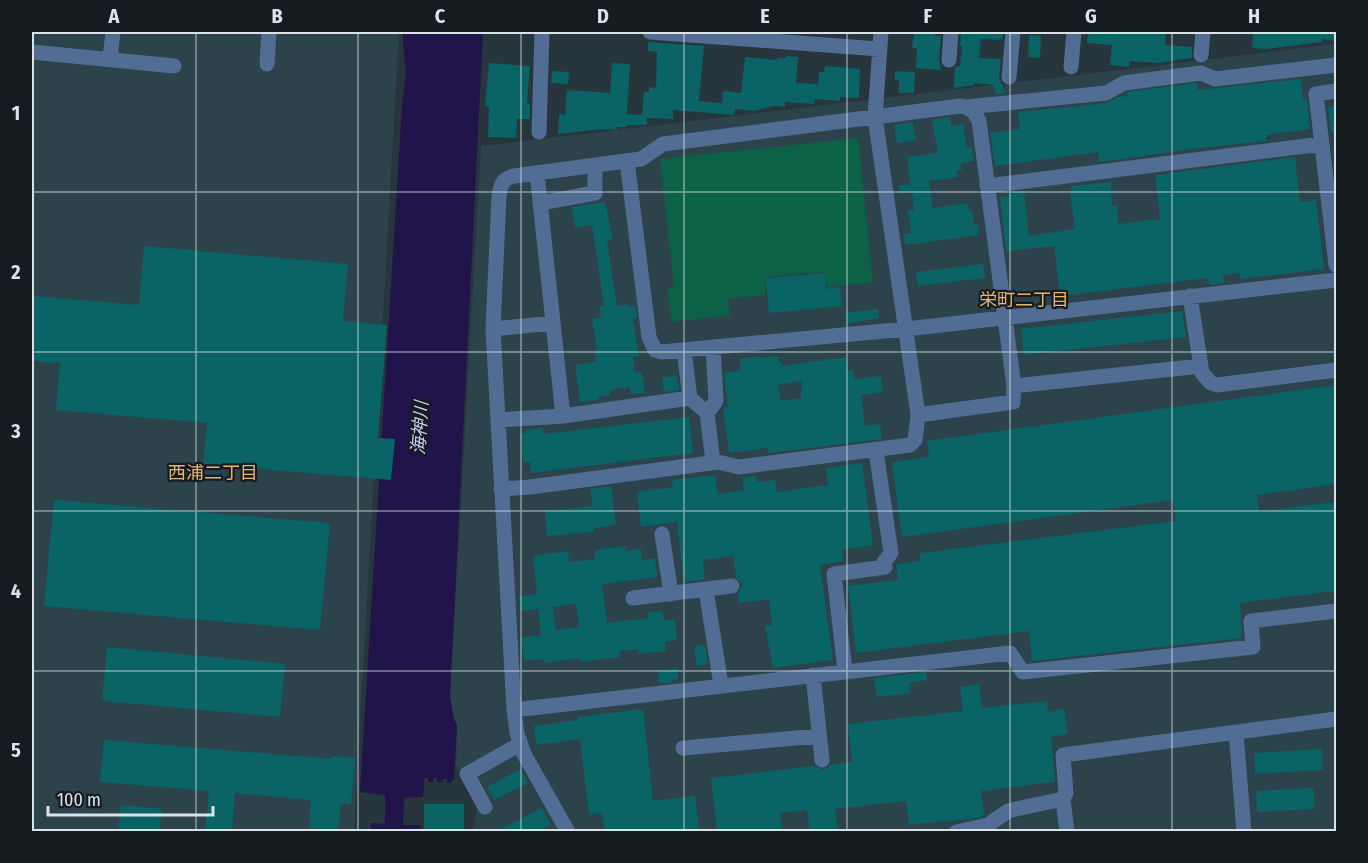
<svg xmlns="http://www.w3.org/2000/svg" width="1368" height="863" font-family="'Fira Sans Condensed','Noto Sans JP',sans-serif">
	<rect width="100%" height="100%" fill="#27353c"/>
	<path fill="#2c434c" d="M32,32H399L354,831H32Z
		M1336,44V831H473L477,809L456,765L457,725L454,719L450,697L481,146Z"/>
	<path fill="#0b6246" d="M858,138L873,282L827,287L825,271L765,277V295L728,299L730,315L671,322L668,288L674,287L660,159Z"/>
	<path fill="#20144a" d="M403,32H483L450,697L454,719L457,725L454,779L452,780L451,783H447V779H443V783L437,782V778H433V782H428V778L425,777L423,797L404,798L403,825H421V831H371V823L385,824V795L360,792L402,106L406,73L403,44Z"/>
	<path fill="#0a6364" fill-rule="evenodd" d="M914,32H935V36H941L939,59L941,70L916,68L917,48H912Z
		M961,32H1003L1002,40L981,39L979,58L1001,59L999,77L1005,93L995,94L994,85L975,83L974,85L954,88L955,67L960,66L962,46H960Z
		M1088,32H1166L1165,45L1192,47V58L1159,63L1130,61L1129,67L1110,65L1112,45L1087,43Z
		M1253,32H1336V41L1322,39V42L1267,49L1252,48Z
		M1029,35L1041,36L1040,58L1028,57Z
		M648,42L704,46L699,101L722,103L723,91L741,93L745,57L777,60V58H786V56L798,57L796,83L818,84L819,72H824L825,66L860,69L859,98L840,97V101L815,99L814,104L785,102V107L775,106L754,111L735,109L734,115L673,110V119L647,118V125H627L626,127H617V130L601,129L558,134L559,114L565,115L567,90L610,93L612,63L630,64L627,114L642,115L644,92H649V87L656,88L657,52L648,51Z
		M489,63L530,66L527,103L530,104V119H517L516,138L488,137L489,107L485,106Z
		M552,71L569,72L568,84L551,83Z
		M895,71L915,72L914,93H899V80H895Z
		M1301,79L1303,100L1307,99L1310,129L1266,135V141L1208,147L1099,162L1098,152L995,166L990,133L1020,129L1018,112L1107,103L1118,97L1128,96L1127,92L1197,83L1198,90Z
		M1336,106V132H1331L1328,107Z
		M950,117L951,126L963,124L967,148L972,147L974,161L961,163L962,170H957L958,177L929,181L933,208L968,203L969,211H972L974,225H978L979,235L905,245L904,234L911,233L908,211L914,210L912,192L900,194L899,185L910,184L907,157L938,153L932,120Z
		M913,122L916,140L897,143L894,125Z
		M1295,157L1300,202L1316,200L1324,269L1240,279V273L1223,275L1224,283L1209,285L1208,278L1060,296L1054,246L1006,251L1000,197L1009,196L1008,193L1024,191L1029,236L1075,229L1070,193H1072L1071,186L1111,182L1112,206L1117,205L1118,224L1160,219L1155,175Z
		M605,202L613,239L607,240L617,306L628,304V307L635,305L637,318L633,319L639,356L633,357L635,373L642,372L645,393L630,394V387L610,390V395L598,397L599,400L580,402L575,365L596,362L594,350H597L592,319L601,317L599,307L604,306L592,225L575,228L572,207Z
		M144,246L348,264L343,321L387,325L378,438L395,439L391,480L203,464L207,423L56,410L60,363L32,361V296L139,305Z
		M983,264L985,278L918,286L916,272Z
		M825,273L826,289L840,287L842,306L769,313L766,278Z
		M878,309L879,318L846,324L845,313Z
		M1182,311L1186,337L1024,355L1021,329Z
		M758,356V358L778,356L779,363L783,362V366L846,357L848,371L853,370L854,379L881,376L883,392L861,395L865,426L880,424L882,439L769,453L768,448L729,453L723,408L728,407L724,373L741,371L739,359ZM802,381L801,398L781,401L778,385Z
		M677,375L679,390L664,392L662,378Z
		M1336,385V484L1257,495L1259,511L1336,502V591L1240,603L1242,638L1032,661L1029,631L856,653L848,586L898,580L896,564L920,561V553L1176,521L1173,500L902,537L892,462L929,457L927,441Z
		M689,417L693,453L531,473L530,462H523L520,433H526V430L543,428V434Z
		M862,463L873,545L842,550L843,561L820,565L833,660L773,668L765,626L772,625L769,599L739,603L738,594L741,589L742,584L736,577L733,556L703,560L705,579L684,582L677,522L641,527L637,492L673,487L672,480L715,475L718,494L744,490L742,478L756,476L757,482L775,480L777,492L828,485L826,468Z
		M611,486L616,525L594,528V532L547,536L545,511L593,506L590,489Z
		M54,500L330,523L320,630L44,606Z
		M626,546V551L641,549L642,560L655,558L657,577L602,584L607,623L648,618L647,613L662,611L664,620L675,619L677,640L665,642L666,651L639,654L638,649L619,651L620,657L581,662L580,658L544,663V659L524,661L521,638L541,635L538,609L521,611L519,596L537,594L533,556L568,551L569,562L595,559V550ZM576,604L579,627L556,630L553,607Z
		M705,645L708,664L697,666L694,647Z
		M107,647L285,664L280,717L102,701Z
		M677,668L679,679L671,680L672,682L659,683L658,671Z
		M926,672L927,680L909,683L910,693L877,697L874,678Z
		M979,684L982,708L1047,701L1048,712L1064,709L1068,734L1051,737L1055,782L981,791L984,816L976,818L909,825L906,801L835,809L838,831H810L807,810L780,813L782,831H717L711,778L815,766L824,770L830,765L852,762L848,724L963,711L960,687Z
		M643,709L653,801L695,796L699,831H605L602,813L589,815L580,739L536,745L534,726L578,720V717Z
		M104,740L332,759V756L355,758L351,804L341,803L338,831H309L311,800L235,793L232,831H205L209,791L100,782Z
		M1322,749L1323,770L1255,774L1254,753Z
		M520,769L528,783L494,800L487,787Z
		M1313,788L1315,809L1257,812L1256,791Z
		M424,804H464V831H424Z
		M121,805L162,809L159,831H118Z
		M542,808L551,825L540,831H497Z"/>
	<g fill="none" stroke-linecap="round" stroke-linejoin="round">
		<path stroke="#516d93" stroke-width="15" d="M650,32L879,49
			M32,52L174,66
			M1201,55L1203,32
			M110,58L113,32
			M949,60L951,32
			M267,64L269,32
			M1071,67L1074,32
			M1009,77L1013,32
			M1336,91L1316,94L1336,265
			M967,107L1106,93L1124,83L1201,73L1215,79L1336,65
			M539,132L542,32
			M627,161L649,337L655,350L662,352L906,329L1336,280
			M537,173L563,416
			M987,186L1322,144
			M540,203L595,193V166
			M1190,296L1202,373L1211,383L1217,385L1336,370
			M493,329L553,323
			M684,350L690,398L707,413
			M1014,386L1201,366
			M498,420L563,416L690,398
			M713,462L707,413L716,401L713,347
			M501,489L530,487L718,462L739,467L910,445L915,440L918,415L875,117L881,32
			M662,534L671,594
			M706,590L721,685
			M633,598L732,586
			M845,671L834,574L885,567L884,562L891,553L876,451
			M813,675L822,760
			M514,710L1010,653L1023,672L1253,647L1251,621L1336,611
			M1236,732L1244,832
			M683,748L819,736
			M1063,799L1067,832
			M485,807L467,774L520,744
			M568,832L524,754L517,733L514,710L493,329L499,196C501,184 502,179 514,176L641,159L663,144L960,106C970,107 975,112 979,121L1014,386L1013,402L918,415
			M956,832L988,825L1008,811L1016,809L1063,799L1066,793L1063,755L1336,719"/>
	</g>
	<path fill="none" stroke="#dae4e8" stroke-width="1.5" stroke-opacity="0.55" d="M196,32V832M358,32V832M521,32V832M684,32V832M847,32V832M1010,32V832M1172,32V832M32,192H1336M32,352H1336M32,511H1336M32,671H1336"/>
	<g text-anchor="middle" stroke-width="4.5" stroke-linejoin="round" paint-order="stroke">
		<g font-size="18" fill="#e6b474" stroke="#151c1f">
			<text x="1024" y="306">栄町二丁目</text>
			<text x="213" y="479">西浦二丁目</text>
		</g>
		<g font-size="18" font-style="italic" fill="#ceccf0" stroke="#151c1f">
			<text transform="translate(420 428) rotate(-86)" y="6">海神川</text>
		</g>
	</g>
	<rect width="1368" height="863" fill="none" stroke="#151c1f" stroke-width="66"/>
	<path d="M48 806v9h165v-9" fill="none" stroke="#dae4e8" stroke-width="3"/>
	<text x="57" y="806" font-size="18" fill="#dae4e8" stroke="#151c1f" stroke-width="4.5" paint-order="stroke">100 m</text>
	<rect x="33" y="33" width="1302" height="797" fill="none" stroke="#dae4e8" stroke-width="2"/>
	<g font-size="20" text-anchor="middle" font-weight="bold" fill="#dae4e8">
		<text x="114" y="23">A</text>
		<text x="277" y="23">B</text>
		<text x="440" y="23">C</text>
		<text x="603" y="23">D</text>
		<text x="765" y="23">E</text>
		<text x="928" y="23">F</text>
		<text x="1091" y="23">G</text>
		<text x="1254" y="23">H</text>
		<text x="16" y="120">1</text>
		<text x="16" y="279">2</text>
		<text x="16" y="438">3</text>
		<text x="16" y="598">4</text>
		<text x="16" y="757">5</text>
	</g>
</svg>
